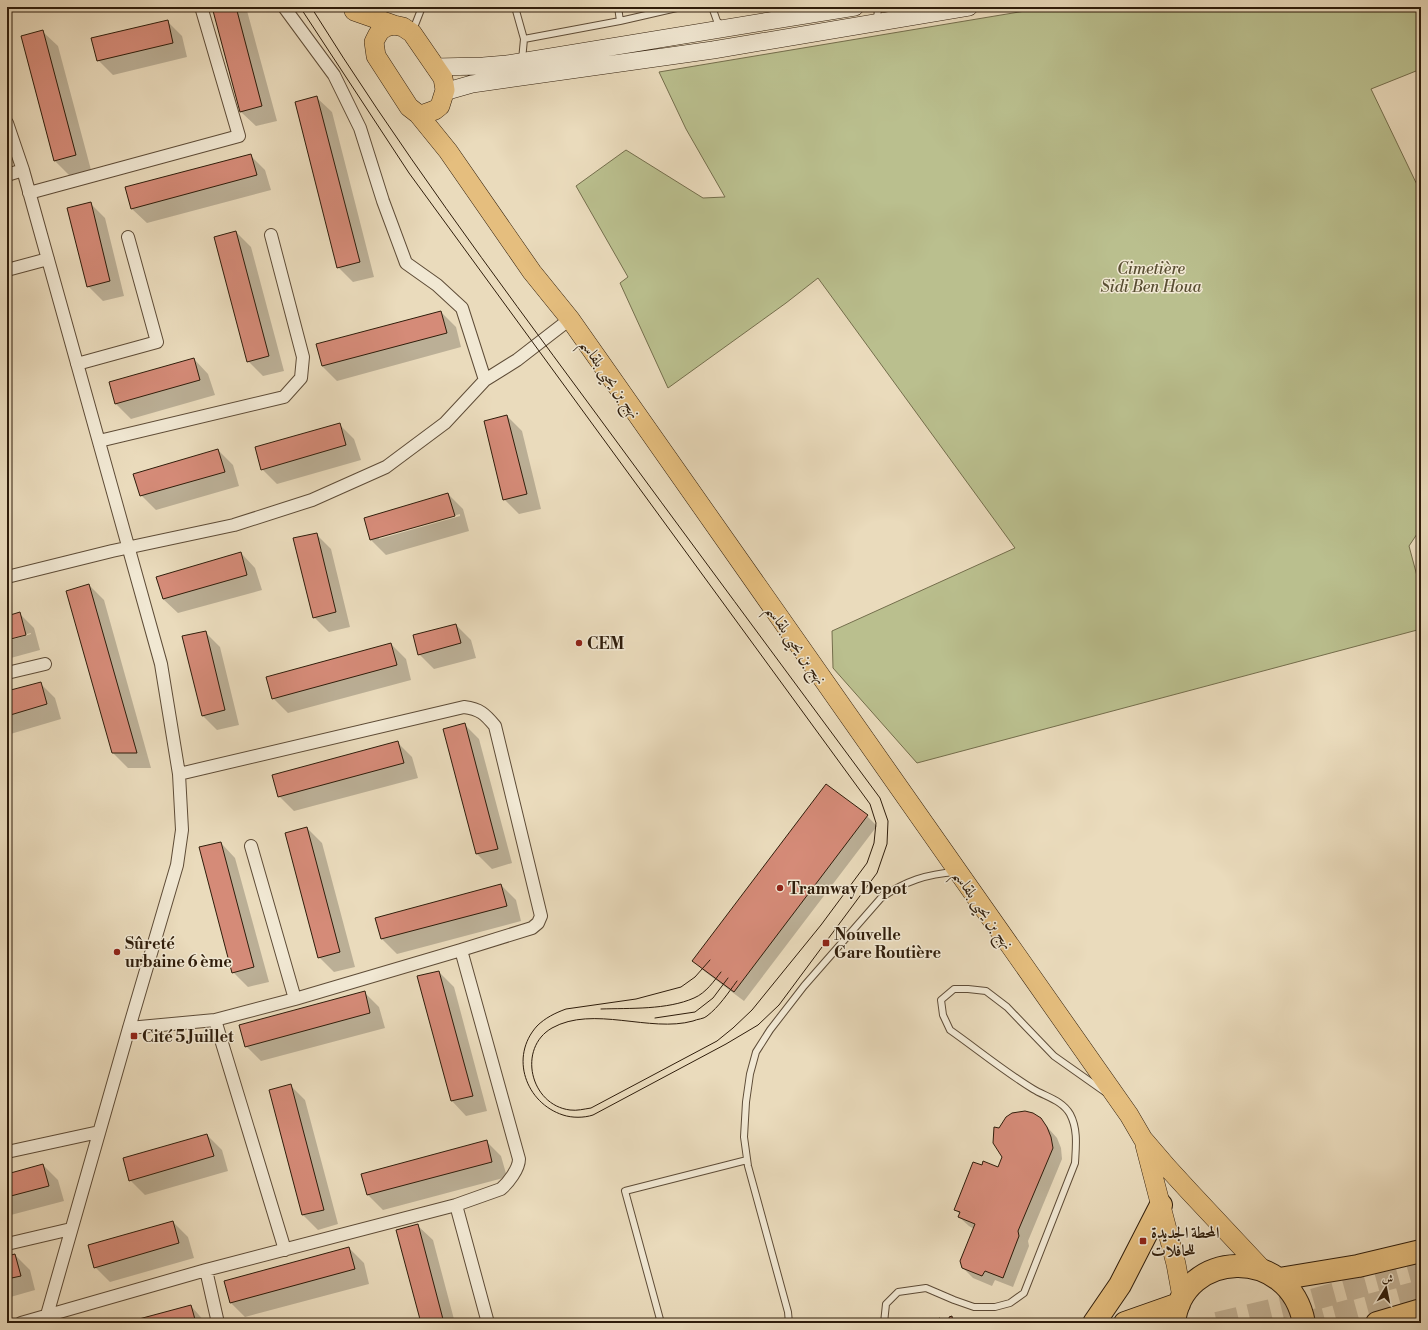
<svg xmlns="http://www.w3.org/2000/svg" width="1428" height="1330" font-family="'Libre Bodoni',Amiri,serif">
	<rect width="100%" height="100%" fill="#eadbbc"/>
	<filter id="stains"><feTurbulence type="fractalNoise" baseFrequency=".005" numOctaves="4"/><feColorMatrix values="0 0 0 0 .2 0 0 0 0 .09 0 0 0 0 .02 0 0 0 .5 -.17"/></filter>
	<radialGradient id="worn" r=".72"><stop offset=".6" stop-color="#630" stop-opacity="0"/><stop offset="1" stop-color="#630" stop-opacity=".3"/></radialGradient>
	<path fill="#babf8e" stroke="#746e4c" d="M1049,7H1421V69L1371,89L1421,193V535L1417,534L1409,546L1421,591V629L917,763L833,668L832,631L1015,548L818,278L786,303L668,388L620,283L628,277L576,186L626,150L703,198L725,197L686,129L659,72Z"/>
	<path fill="#0003" fill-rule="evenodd" d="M7,7H29L7,12Z
		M213,7H246L277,121L256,126L241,112Z
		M167,21L182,36L187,57L113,75L98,60Z
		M43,32L58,46L91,170L70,176L55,161L22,37Z
		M317,98L332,112L374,277L353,282L338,267Z
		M250,155L265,170L271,190L147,223L132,209Z
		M90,203L105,218L124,296L103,301L88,286Z
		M236,232L251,247L284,371L263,376L248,361Z
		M441,312L456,327L461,347L337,381L322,366Z
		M194,359L208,374L215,395L131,419L116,404L110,383Z
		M507,416L522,431L541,509L519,514L504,499Z
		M339,424L354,439L361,460L277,484L262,469Z
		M218,450L233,465L239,486L156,510L141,495Z
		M448,494L463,509L469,531L386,555L371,540L365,518ZM460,514V516L379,539V537Z
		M316,534L331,549L350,627L329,632L314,617Z
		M241,553L255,568L262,590L178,613L163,599Z
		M89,585L104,600L151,768H128L113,753Z
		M19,613L34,628L40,650L7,659V641L31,634V633L7,639V617Z
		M456,625L471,640L476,658L434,669L419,654Z
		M205,632L220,647L239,725L217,730L202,715Z
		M391,644L406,659L411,680L288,713L273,698Z
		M40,683L55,698L61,719L7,735V692Z
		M464,724L479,739L512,863L492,869L477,854L444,730Z
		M397,742L412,757L418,778L294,811L279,796Z
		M827,785L867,816L877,826L744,1001L704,971L694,961Z
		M307,828L322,843L355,967L334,972L319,957Z
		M221,843L235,858L269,982L248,987L233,972Z
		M501,885L516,900L521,921L397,954L382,939L377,918Z
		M439,972L454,987L487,1111L466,1116L452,1101L419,977Z
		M364,992L379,1007L385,1028L261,1061L246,1046Z
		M290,1085L305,1100L338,1224L318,1230L303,1215Z
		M1040,1119L1057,1138L1061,1148L1062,1159L1028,1241L1029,1246L1013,1287L995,1280L992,1286L973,1278L963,1268L974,1229L969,1226L959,1217L960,1214L955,1210L982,1166L998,1168L1003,1157L1000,1129Z
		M207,1135L222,1150L228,1171L145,1195L130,1180Z
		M486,1141L501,1156L507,1177L383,1210L368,1195L362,1174Z
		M43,1165L58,1180L64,1201L7,1216V1175Z
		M173,1222L188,1237L194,1258L110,1282L95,1267Z
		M418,1226L433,1240L455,1323H422Z
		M349,1248L364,1263L369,1284L245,1317L230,1302Z
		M15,1255L30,1270L35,1290L7,1298V1257Z
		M191,1306L206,1323H128Z
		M951,1318L956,1323H930L940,1320L943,1323L951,1320Z"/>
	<path fill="#d58b78" stroke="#2f1d0b" d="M212,7H236L262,106L240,112Z
		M168,20L173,43L97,61L91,38Z
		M43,30L76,155L54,161L21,36Z
		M317,96L360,262L337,268L295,102Z
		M251,154L257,175L131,209L125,187Z
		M91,202L110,281L87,287L67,208Z
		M236,231L269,356L247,362L214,237Z
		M441,311L447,333L322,366L316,344Z
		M194,358L200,380L115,404L109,382Z
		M507,415L527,494L503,500L484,421Z
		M340,423L346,445L261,470L255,447Z
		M218,449L225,472L140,496L133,474Z
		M448,493L455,516L370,540L364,518Z
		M317,533L336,612L313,618L293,538Z
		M241,552L247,575L163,599L156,577Z
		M89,584L137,753H112L66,591Z
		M20,612L26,635L7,640V616Z
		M456,624L461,643L418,655L413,635Z
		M206,631L225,710L202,716L182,636Z
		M391,643L397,665L272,699L266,677Z
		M41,682L47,704L7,716V691Z
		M465,723L498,849L476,854L443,729Z
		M398,741L404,763L278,797L272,775Z
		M826,784L868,815L734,992L692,961Z
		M307,827L340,952L318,958L285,833Z
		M221,842L254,967L232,973L199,847Z
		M501,884L507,906L381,939L375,918Z
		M439,971L473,1096L451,1101L417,976Z
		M365,991L370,1013L245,1047L239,1025Z
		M291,1084L324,1210L302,1215L269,1090Z
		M1025,1111L1033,1113L1041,1118L1047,1127L1051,1137L1053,1148L1018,1231L1019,1236L1003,1278L985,1271L982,1276L962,1268L960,1261L975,1224L958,1217L960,1212L954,1210L973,1162L982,1165L983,1161L998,1167L1002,1157L993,1143L994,1127L999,1128L1006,1117L1012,1113Z
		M207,1134L214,1156L129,1181L123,1158Z
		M487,1140L492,1162L367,1195L361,1174Z
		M43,1164L49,1186L7,1197V1174Z
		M173,1221L179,1243L94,1268L88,1245Z
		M418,1224L444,1323H421L396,1230Z
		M349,1247L355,1269L230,1303L224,1281Z
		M15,1254L21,1276L7,1279V1256Z
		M191,1305L196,1323H124Z
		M952,1316L953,1323H929V1322L940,1318L941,1322L950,1320L949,1317Z"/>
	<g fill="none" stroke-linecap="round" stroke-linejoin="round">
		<path stroke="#c5b599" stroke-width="22" stroke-dasharray="22 11" stroke-linecap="butt" d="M1217,1323L1304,1302L1421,1270
			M1303,1323L1421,1291"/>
		<defs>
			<path id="lane" d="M515,7L524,39
				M618,7L620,21
				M712,7L717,21L722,25
				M877,21L878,7
				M413,30L422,7
				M522,60L524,39L620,21L681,7
				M661,1323L625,1191L747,1160
				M789,1323L788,1312L748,1166L744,1137L746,1102L750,1074L756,1052L770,1030L804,986L881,898C905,881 927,874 956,872
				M884,1323L886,1304L898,1292L926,1288L954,1300L974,1307H995L1010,1303L1024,1293L1075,1163C1076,1146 1078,1129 1070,1114C1062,1100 1046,1097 1033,1089C1005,1072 977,1049 950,1030L943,1015L941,1000L954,989H968L986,991L1007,1007L1054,1056L1105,1092"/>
			<path id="street" d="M284,7L334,75L360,128L383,201L406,263L437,285L462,308L485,380
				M7,123L23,170L161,664L179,774L182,830L177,865L129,1028L45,1322
				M7,175L23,170
				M29,193L239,136L202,10
				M7,270L48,259
				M77,364L157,342L128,237
				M99,441L284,397L301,378L303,357L271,235
				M7,577L112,551L234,525L312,500L386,467L445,423L485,380L517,360L570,319
				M7,673L45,664
				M251,846L295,999
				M215,1020L285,1250
				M129,1028L215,1020L295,999L461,950
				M7,1152L99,1132
				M456,1205L488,1323
				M7,1244L71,1229
				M206,1270L218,1323
				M21,1323L206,1270L456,1205L501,1189C508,1183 519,1169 519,1159L461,950L532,928L538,923L541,916L495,726C485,714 480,709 464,707L179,774"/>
			<path id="secondary" d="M435,67L483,66L507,64L855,7
				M444,92L472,84L713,50L969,7"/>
			<path id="primary" d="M354,11L394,25
				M394,25L403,27L412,33L443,78L445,90L440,106L435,110L424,114H418L409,107L376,56L374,42L377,36L380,31L386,27Z
				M418,114L448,151L532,272L570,319L1129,1115L1143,1139L1167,1167L1189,1191L1264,1271
				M1145,1145L1176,1264L1182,1297"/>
			<path id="highway" d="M1279,1279L1358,1266L1421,1251
				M1094,1323L1120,1285L1161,1205
				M1125,1323L1179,1304
				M1174,1323C1182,1249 1290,1245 1304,1323
				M1377,1323L1421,1310"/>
		</defs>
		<use href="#lane" stroke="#5e4c37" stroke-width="8"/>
		<use href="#street" stroke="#5e4c37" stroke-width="14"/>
		<use href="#secondary" stroke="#2f1d0b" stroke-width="18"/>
		<use href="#primary" stroke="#2f1d0b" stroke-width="20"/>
		<use href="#highway" stroke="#2f1d0b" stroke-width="24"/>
		<use href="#lane" stroke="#f1e8d3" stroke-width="6"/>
		<use href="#street" stroke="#f1e8d3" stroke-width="12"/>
		<use href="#secondary" stroke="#f1e8d3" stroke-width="17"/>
		<use href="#primary" stroke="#e5be7e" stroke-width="19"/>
		<use href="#highway" stroke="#e5be7e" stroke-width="22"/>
		<path stroke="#2f1d0b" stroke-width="1" d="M300,7L409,173L870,804L876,823L874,843L867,863L821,925L752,1010L733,1028L717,1041L591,1108C584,1109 577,1111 570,1110C530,1105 517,1048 552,1028C593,1005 650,1033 693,1021C697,1019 704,1019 707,1016C719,1007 728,993 737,981
			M311,7C397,145 493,274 589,404C686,536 783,667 880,798L888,821L887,844L877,873L779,1005L758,1025L726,1044L593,1115C584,1118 572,1118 563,1115C526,1103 509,1057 537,1026C545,1018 555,1013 566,1009L636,999L681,987L695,977L710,960
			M601,1009C630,1008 667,1010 694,998C706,993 714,981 721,972
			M655,1018L695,1012L713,998L728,978"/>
	</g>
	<g fill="#8f2418" stroke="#f1e8d3" stroke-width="1.5">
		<circle cx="579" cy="643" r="4"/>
		<circle cx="780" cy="888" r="4"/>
		<rect x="822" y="939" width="8" height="8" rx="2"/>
		<circle cx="117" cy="952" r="4"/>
		<rect x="130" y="1032" width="8" height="8" rx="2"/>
		<rect x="1139" y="1237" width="8" height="8" rx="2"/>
	</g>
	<g text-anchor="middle" stroke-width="3" stroke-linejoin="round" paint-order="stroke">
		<g font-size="16" font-style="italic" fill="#594e32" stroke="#f1e8d3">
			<text x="1151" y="274">Cimetière<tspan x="1151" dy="18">Sidi Ben Houa</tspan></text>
		</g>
		<g font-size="16" fill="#2f1d0b" stroke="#f1e8d3">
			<text transform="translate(611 378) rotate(55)" y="6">نهج بن يحيى بلقاسم</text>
			<text transform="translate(797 644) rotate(55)" y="6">نهج بن يحيى بلقاسم</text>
			<text transform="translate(984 909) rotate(55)" y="6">نهج بن يحيى بلقاسم</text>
		</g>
		<g font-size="16" font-weight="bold" fill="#2f1d0b" stroke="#f1e8d3" text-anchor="start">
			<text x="587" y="649">CEM</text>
			<text x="788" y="894">Tramway Depot</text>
			<text x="834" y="940">Nouvelle<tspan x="834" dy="18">Gare Routière</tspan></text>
			<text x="125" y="949">Sûreté<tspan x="125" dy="18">urbaine 6 ème</tspan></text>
			<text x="142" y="1042">Cité 5 Juillet</text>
			<text x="1151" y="1238">المحطة الجديدة<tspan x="1151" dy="18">للحافلات</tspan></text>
		</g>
	</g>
	<rect width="1428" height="1330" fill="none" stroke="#eadbbc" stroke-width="24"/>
	<rect x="8" y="8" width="1412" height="1314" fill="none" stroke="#2f1d0b" stroke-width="2"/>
	<rect x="12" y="12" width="1404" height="1306" fill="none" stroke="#2f1d0b"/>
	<g transform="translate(1386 1288) rotate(10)" stroke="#f1e8d3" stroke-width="3" paint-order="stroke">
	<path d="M0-3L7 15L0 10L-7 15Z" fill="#2f1d0b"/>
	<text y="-6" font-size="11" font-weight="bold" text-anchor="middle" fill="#2f1d0b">ش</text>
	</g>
	<rect width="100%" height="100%" filter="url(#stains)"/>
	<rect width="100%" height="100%" fill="url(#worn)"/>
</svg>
